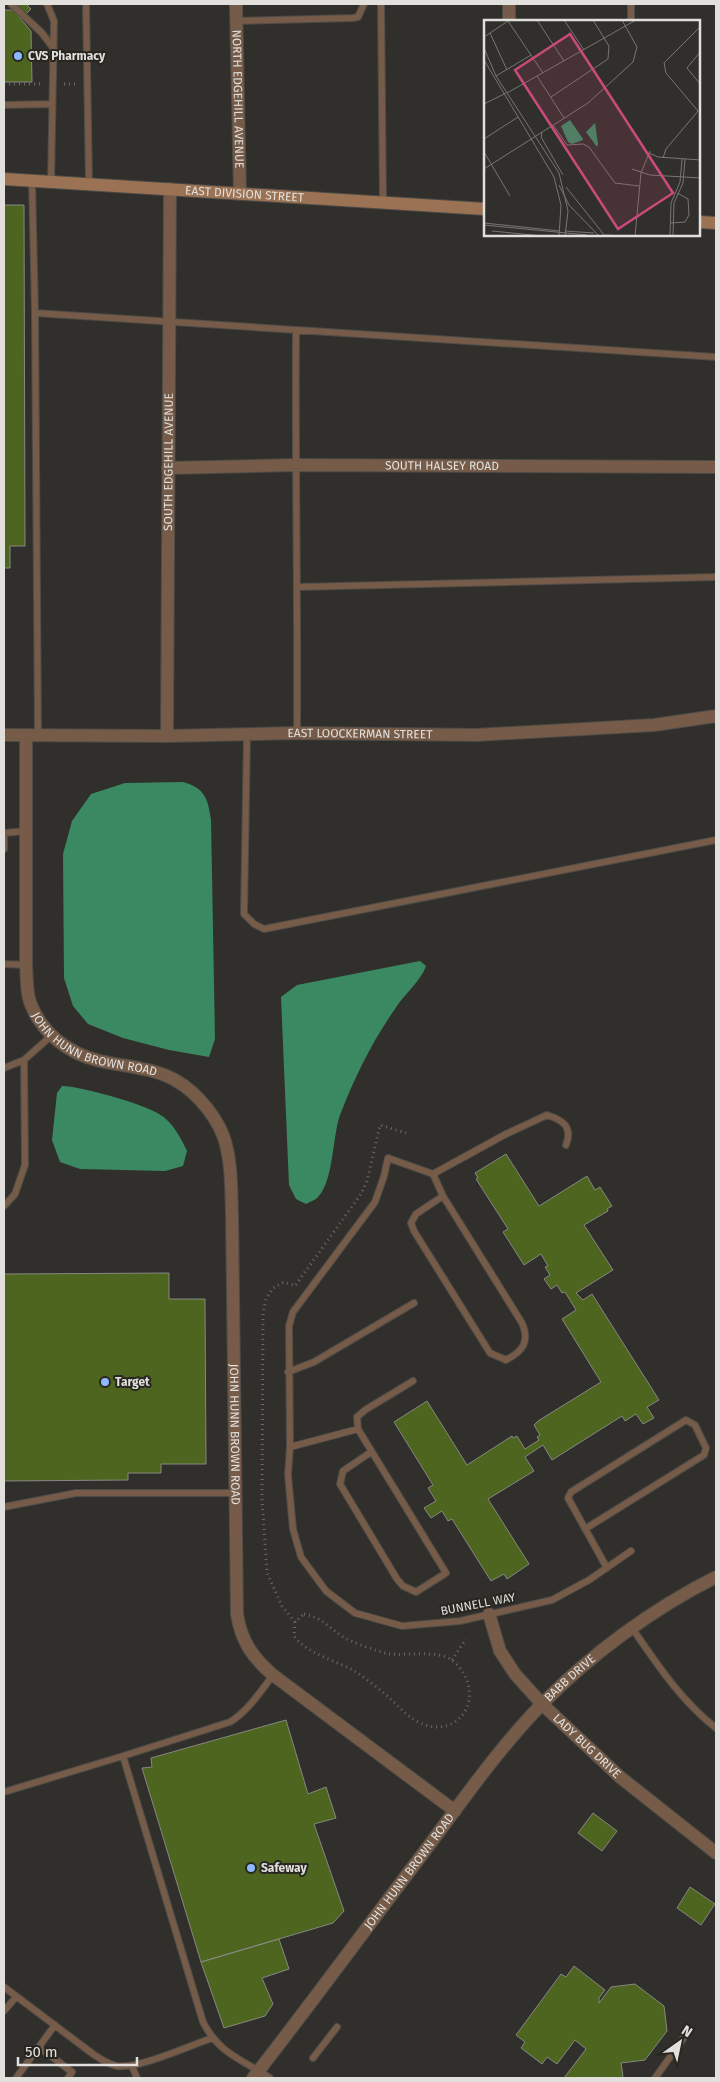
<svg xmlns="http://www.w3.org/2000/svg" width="720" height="2082" font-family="'Fira Sans',sans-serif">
	<rect width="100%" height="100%" fill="#312f2b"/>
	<path fill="#3b8962" d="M183,782C205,788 208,799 211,820L215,1039L209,1057L169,1050L123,1038L88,1024L73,1006L64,978L63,854L72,821L91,794L125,783Z
		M420,961L426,966C422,979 405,994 397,1006C373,1040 355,1076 340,1115C332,1137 334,1184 316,1199C313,1201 309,1202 306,1204L296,1199L289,1185L281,997L297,985Z
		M62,1086C80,1086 144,1104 159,1114C172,1121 181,1138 187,1151L183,1166L165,1171L80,1169L60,1162L52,1140L57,1093Z"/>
	<path fill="#4e651f" stroke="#868883" d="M20,4H26L31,9L21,19L13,10Z
		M4,10H13L31,31L32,82H4Z
		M4,205H24L25,546H10V568H4Z
		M506,1154L539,1206L587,1176L595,1190L600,1187L612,1206L607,1209L608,1211L584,1225L613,1270L576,1293L583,1300L592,1294L659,1400L647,1407L654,1418L643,1424L636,1414L625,1421L622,1416L552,1460L543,1445L525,1457L534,1471L488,1499L529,1564L507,1579L504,1574L491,1581L452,1519L448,1521L442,1511L431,1518L424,1508L436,1501L428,1488L433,1485L394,1422L427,1401L467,1465L512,1436L513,1438L517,1436L525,1449L539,1440L537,1437L540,1435L534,1425L538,1421L601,1382L562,1319L576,1310L565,1292L562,1293L557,1285L551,1289L544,1279L550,1275L545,1267L548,1266L541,1254L524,1265L503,1232L508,1229L476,1179L478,1178L475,1173Z
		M169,1273V1299H205L206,1464H161V1473H128V1480L4,1481V1274Z
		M286,1720L308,1794L326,1787L336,1818L314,1824L344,1911L333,1923L201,1962L142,1768L152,1767L151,1758Z
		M593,1813L617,1831L602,1851L578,1833Z
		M690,1887L715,1904L701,1925L677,1908Z
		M279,1939L289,1969L262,1978L273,2004L265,2016L224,2028L201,1962Z
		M574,1966L605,1990L599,1998V2003L611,1987L635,1984L664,2006L667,2031L645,2060L621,2063L623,2076L621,2078H564L586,2049L575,2040L557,2064L547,2057L542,2064L521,2048L525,2042L516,2035L561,1974L566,1977Z"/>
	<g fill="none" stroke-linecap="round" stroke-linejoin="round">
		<defs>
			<path id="service" d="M11,4L42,33L54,49
				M47,4L54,21L51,182
				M86,4L89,184
				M381,4L383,203
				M631,4V21
				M236,21L353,18L358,17L364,4
				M4,105L52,104
				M32,181L35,313L38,735
				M35,313L716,357
				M296,331C295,465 298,599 297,733
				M298,587L716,577
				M247,735L244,914L254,924L264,929L716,840
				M4,833L26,831
				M4,838V849
				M4,964L26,965
				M4,1068L24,1060L51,1036
				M566,1145C573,1127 563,1120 547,1115L506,1134L433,1174L388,1158L384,1176L375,1202L293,1312L289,1326L290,1447L288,1475L293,1529L301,1557L326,1591L355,1613L402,1626L460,1621L552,1600L589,1580L631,1551
				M433,1174L443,1196L522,1323C530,1342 523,1351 506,1360L490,1353L414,1231L411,1223L416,1214L443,1196
				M4,1206L15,1194L25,1165L24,1060
				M288,1372L314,1362L414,1303
				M358,1429L357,1417L365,1410L413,1381
				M290,1447L358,1429L446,1573L416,1592L403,1586L397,1579L340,1484L343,1471L371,1452
				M4,1507L76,1493H236
				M585,1529L704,1455L706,1448L695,1425L686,1420L571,1492L568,1498L607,1568
				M632,1628C657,1664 681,1701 716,1728
				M4,1792L123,1756
				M4,1987L93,2054C100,2059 108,2064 117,2066C139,2069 189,2046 212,2038
				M4,2011L16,1997
				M39,2047L72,2072L68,2078
				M313,2058L337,2027
				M132,2066L137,2078
				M16,2078L55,2025
				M270,2078C242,2059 220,2055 203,2022L123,1756L230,1722C248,1711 261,1691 273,1675
				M655,2078L688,2032"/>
			<g id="minor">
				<path id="s1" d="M236,4L240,194"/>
				<path d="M509,4V21"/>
				<path id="s2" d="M168,468L295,465L716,467"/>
				<path id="s3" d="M4,735L167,736L297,733L476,735L654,725L716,716"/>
				<path id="s4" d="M26,735V965C27,977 26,991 30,1002C41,1033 69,1054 100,1061C122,1066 146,1067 167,1076C191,1086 213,1111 223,1135C232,1160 231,1188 232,1214L237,1614C241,1641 253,1658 273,1675L455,1811"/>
				<path id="s5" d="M167,736L170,189"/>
				<path id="s6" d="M489,1614L500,1651L515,1674L542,1704L620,1777L716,1853"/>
				<path id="s7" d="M253,2078C308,2008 361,1935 415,1864C456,1810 495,1752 542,1704C591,1654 654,1608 716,1577"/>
			</g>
			<g id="secondary">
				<path id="s8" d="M4,179L485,209"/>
				<path d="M699,222L716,223"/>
			</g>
		</defs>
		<use href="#service" stroke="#4d4b47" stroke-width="8"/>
		<use href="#minor" stroke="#4d4b47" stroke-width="14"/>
		<use href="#secondary" stroke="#4d4b47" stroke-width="14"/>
		<path stroke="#6b6966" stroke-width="3" stroke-dasharray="1 4" stroke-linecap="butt" d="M4,84H42
			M64,84H77
			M304,1614C323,1618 328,1627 343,1637C351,1642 379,1652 389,1654C406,1656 439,1649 453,1661C489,1692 461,1743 418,1722C405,1715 397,1704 386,1695C377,1687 366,1679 356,1672C336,1660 308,1655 294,1636L295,1622Z
			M295,1622L282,1606L267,1573L262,1499L263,1314L266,1299L273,1288L284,1282L295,1286L361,1194L367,1181L380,1125L406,1133
			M452,1660L466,1639"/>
		<use href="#service" stroke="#755b48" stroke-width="6"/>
		<use href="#minor" stroke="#755b48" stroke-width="12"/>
		<use href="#secondary" stroke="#9b7354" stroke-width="12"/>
	</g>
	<g fill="#8eb9fd" stroke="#272621" stroke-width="2">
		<circle cx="18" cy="56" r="5"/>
		<circle cx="105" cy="1382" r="5"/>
		<circle cx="251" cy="1868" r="5"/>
	</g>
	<g text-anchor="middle" stroke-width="4" stroke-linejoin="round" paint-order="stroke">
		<g font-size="12" font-weight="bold" fill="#e1e0dd" stroke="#272621" text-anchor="start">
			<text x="28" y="60">CVS Pharmacy</text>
			<text x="115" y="1386">Target</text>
			<text x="261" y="1872">Safeway</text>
		</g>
		<g font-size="12" fill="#e1e0dd" stroke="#272621">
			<text dy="4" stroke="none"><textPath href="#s1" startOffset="95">NORTH EDGEHILL AVENUE</textPath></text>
			<text dy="4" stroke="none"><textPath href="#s8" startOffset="241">EAST DIVISION STREET</textPath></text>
			<text dy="4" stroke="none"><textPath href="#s5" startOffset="274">SOUTH EDGEHILL AVENUE</textPath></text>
			<text dy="4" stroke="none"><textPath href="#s2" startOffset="274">SOUTH HALSEY ROAD</textPath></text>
			<text dy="4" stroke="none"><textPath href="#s3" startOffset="356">EAST LOOCKERMAN STREET</textPath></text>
			<text dy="4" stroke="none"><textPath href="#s4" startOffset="350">JOHN HUNN BROWN ROAD</textPath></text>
			<text dy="4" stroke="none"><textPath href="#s4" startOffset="815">JOHN HUNN BROWN ROAD</textPath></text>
			<text transform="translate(478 1604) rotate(-11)" y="4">BUNNELL WAY</text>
			<text dy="4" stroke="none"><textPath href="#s7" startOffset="511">BABB DRIVE</textPath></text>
			<text dy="4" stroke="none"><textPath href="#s6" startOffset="168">LADY BUG DRIVE</textPath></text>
			<text dy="4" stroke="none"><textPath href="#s7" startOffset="259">JOHN HUNN BROWN ROAD</textPath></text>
		</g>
	</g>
	<g transform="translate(484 20)">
		<rect width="216" height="216" fill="#312f2b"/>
		<path d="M86,100L99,119V120L88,124L84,122L77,106ZM111,103L114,124L113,127L102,112Z" fill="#3b8962"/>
		<path fill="none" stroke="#777672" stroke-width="1" d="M53,0L80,41M80,0L100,30M24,1L59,53M6,13L23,50M0,17L24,1M0,28L12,56L75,153L84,191L81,216M217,31L203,48L217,65M0,40L70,157L77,185L75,216M12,56L47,35M53,56L80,98M23,73L152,0M67,77L124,39L125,26L109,0M0,84L22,73M69,105L83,125L99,124L105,127L131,163L155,166M58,113L57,117L79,155M0,119L34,97M0,132L26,176M165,133L174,137L217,140M179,138L182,129L214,91L182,53L180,43L217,6M0,149L104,83L149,42L153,27L138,0M148,149L166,155L217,158M75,165L85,185L115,216M82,167L121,216M0,203L76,211M187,203L201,202L205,195L204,179L193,173M0,205L103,215M8,211L58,216M81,211L110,213M121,215L141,216M151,216L157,153L166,131M186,216L187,183L196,162L198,139M189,216L190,183L199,163L201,139"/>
		<path fill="#ca4a7c" fill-opacity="0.15" stroke="#ca4a7c" stroke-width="2.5" d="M86,14L189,173L134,209L31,50Z"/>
		<rect width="216" height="216" fill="none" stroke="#e1e0dd" stroke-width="2.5"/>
	</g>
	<rect width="720" height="2082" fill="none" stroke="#e1e0dd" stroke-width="10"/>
	<g transform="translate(680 2042) rotate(33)" stroke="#272621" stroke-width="4" paint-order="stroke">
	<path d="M0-4L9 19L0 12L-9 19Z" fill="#e1e0dd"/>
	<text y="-8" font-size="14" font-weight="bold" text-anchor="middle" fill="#e1e0dd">N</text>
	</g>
	<path d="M18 2057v8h119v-8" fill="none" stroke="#e1e0dd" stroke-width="2.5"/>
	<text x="25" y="2057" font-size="15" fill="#e1e0dd" stroke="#272621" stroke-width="4" paint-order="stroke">50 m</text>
</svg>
